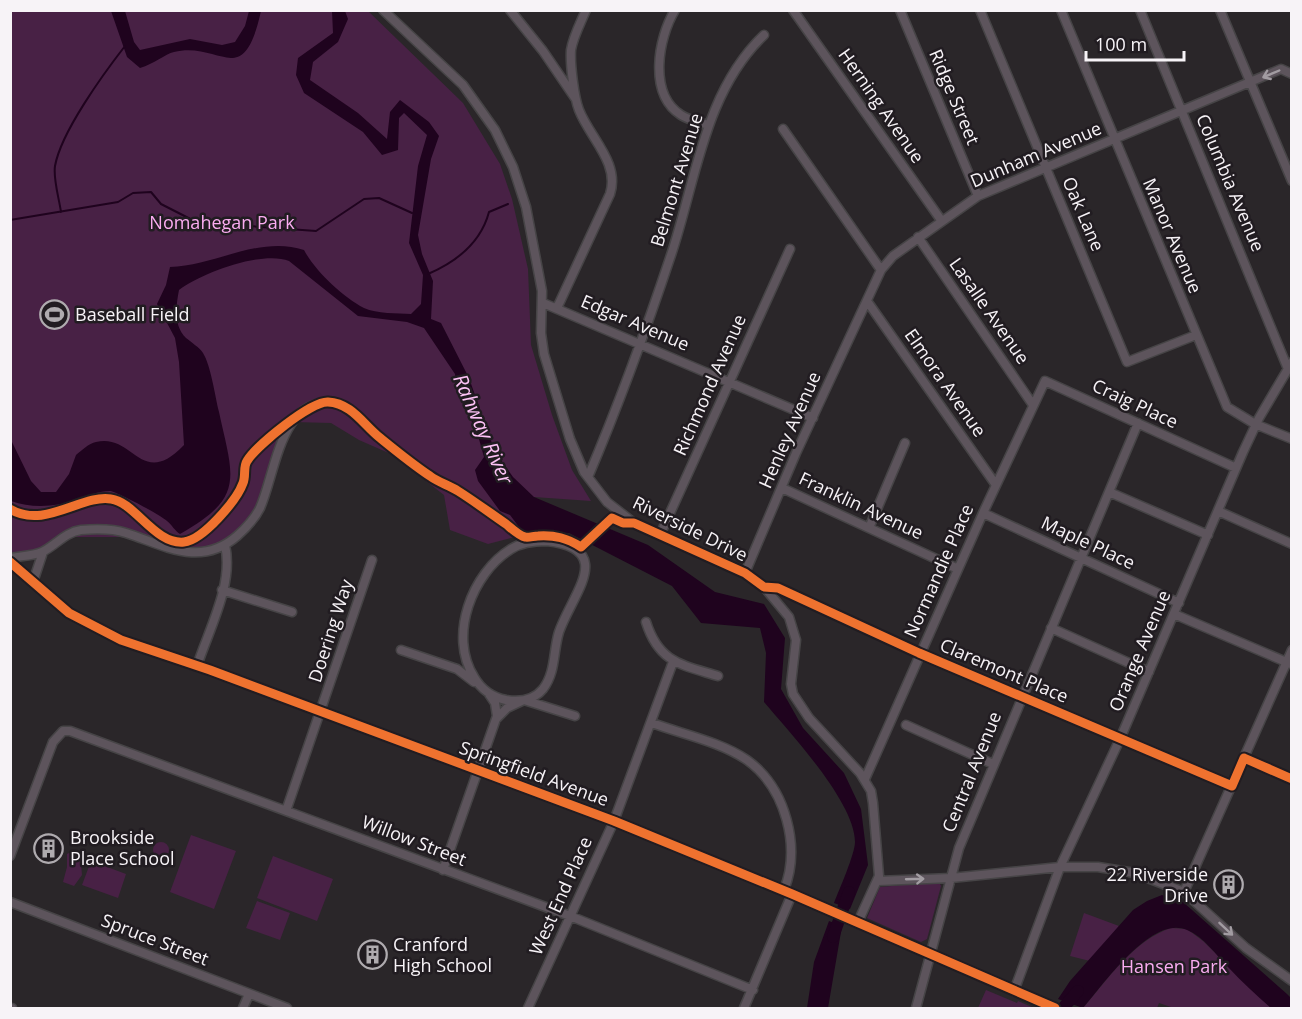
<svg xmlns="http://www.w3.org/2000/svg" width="1302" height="1019" font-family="'Open Sans',sans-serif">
	<rect width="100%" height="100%" fill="#2a2629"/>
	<path fill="#482145" d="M11,11H368L463,103L500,164L512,199L528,269L531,345L552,415L572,470L591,501L534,497L518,536L488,544L450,530L444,495L391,454L359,440L331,423L293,422L265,494L242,531L210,549H167L121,537H72L43,552L11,558Z
		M191,835L236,851L214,909L170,892Z
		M153 850a8 8 0 1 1 16 0a8 8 0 1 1-16 0Z
		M73,851L80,852L82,875L74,886L63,882L67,867V854Z
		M273,856L333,879L317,921L257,898Z
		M91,861L126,874L118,898L82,885Z
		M939,882L941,886L927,939L921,942L867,918L880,887Z
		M257,901L290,913L280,940L246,928Z
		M1084,913L1119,926L1090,961L1070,956Z
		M1171,928L1187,929L1203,941L1271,1008H1174L1159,1003L1157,1008H1083C1108,979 1134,940 1171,928Z
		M986,990L1017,1003L1018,1001L1034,1008H978Z"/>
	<path fill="#1f031e" d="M111,11H125L134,42L140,50L190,39L222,45L235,42L245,26L249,11H261C243,92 221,41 174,52C165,54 154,64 140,68L127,57Z
		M332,11H345L348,19L338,42L313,62L310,80L358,113L387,139L390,112L400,100L429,122L439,136L431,159L418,235L422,254L433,281L431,319L441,323L469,378L495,452L513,477L534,497L648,545L715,592L764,604L785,638L781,689L803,728L844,773L861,809L868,865L850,909L834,903C839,890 855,854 855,842C855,802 790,733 764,702L766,653L760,628L701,623L672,586L569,533L522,531L510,515L500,511L478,481L475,470L484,457L477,432L457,392L455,374L424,328L407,322L358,316L289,261C263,250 201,273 179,290C176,306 173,325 186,338C191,342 200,348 203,353C211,366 215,396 219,412C233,477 246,497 180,534C175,531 172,525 167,521C162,516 116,491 110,491C99,491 89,495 79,499C56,507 33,509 11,501V440L31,481L41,492H56L69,474L76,455C81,451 89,443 96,442C134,433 141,490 184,445L179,362L175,338L157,304L166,285L170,267C214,266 260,235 304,250C315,271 343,297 364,308C377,314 397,313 411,314L421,304L423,275L409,243L418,166L427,135L404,113L399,118L398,150L382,155L363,132L304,93L296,75L298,58L333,33Z
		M1162,895L1183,902L1287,994L1291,998V1008H1271C1256,995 1242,982 1228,967C1216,955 1204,937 1187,930C1152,914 1103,985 1083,1008L1058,999L1070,981L1133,910L1147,901Z
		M829,921L842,926L828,1008H807L814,962Z"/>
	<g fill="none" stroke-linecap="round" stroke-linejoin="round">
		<path stroke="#1f031e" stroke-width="2" d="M61,212C59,198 53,179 55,166C61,132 104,73 125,46
			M10,220L118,202L133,193L151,192L161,204L210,229L222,224L316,231L364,199L379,198L412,213
			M428,274C456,262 481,242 489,212L508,204"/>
		<path stroke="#1f031e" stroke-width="12" d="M833,937L849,892
			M1063,1008L1078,991"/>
		<defs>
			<path id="minor" d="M383,10L463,85L495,130L513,167L526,207L542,291L541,333L544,354L570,439L584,472L607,502L634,523L745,573L764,587L789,617L796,640L791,684L793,694L809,718L860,773L871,791L873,803L879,876L858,922
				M510,10L543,51L575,98
				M675,10C658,38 648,94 681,115C689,120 699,122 708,125
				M793,10L941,220
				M900,10L978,196
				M980,10L1127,362L1196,335
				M1061,10L1227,407L1255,424L1292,439
				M1140,10L1288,369
				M1220,10L1292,181
				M783,129L881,270
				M918,237L1033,405
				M867,301L996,485
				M543,303L813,418
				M557,308L610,194C620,163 590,138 579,110C574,97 570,64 571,50C573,37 581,22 586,10
				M588,477C619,404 646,330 671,255C696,181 704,92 764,35
				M782,488L958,569
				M1109,492L1208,535
				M1218,511L1292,544
				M983,513L1179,603
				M869,528L905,443
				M660,535L790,249
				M547,541C617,549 572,594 559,632C553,651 556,672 543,689C534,700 519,702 506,700C491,697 481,689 474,677C448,636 472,573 511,549C522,542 534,541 547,541Z
				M10,558C20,556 33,556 42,552C55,546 65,532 81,530C94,529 114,529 126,533C164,545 200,568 237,536C246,528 255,518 260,508C276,472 280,396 335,403
				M10,562L69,613L121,640L210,670L614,821L792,894L1055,1008
				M745,573L796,453L881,270L893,256L978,196L1281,69L1292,74
				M33,582L43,552
				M764,587L778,588L919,653L1232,786
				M222,590L292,612
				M1174,614L1291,664
				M646,622C659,663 682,665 718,676
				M1051,628L1149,672
				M401,650L457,669L474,682
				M197,666C209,629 234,584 225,545
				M496,719L507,708L524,700L575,716
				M652,723C682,734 721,742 747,760C786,788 801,847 784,890
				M906,725L993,764
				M1244,758L1292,779
				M865,779L983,513L1045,381L1236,468
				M286,811L372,560
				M10,856L53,742L63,731H70L570,916L753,990
				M443,870L497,716L495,703L489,694
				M878,881L951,878L1060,867H1098L1135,873L1184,892L1246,948L1292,981
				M1184,892L1292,650
				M10,902L287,1008
				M1014,991L1060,867L1120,739L1243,452L1259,418L1292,362
				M10,1008H12
				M243,1008L249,994
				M528,1008L614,821L673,662
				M744,1008L792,894
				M916,1008L959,848L1138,423"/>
		</defs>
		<use href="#minor" stroke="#464446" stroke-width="11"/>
		<use href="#minor" stroke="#5d545c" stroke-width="8"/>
		<defs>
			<path id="cycleway" d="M10,509C44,530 82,494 111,499C135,502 155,545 184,542C203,540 237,500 243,483C246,476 243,467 247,461C257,445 311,401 328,402C351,403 363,424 379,437C395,450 412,464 430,476C438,482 448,485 458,491C474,501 490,513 506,524C511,528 519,536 525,537C528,538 534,536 538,536C555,535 567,538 581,547L612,518L623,523H634L745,573L764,587L778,588L919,653L1232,786L1244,758L1292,779
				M10,562L69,613L121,640L210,670L614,821L792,894L1055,1008"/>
		</defs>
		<use href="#cycleway" stroke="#211c21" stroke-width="13"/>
		<use href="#cycleway" stroke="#ef722f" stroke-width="9"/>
	</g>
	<defs><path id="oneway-shaft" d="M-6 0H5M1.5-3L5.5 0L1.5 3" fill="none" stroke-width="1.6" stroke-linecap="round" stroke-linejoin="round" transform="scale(1.5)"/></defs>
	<g stroke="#a29ca2">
		<use href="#oneway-shaft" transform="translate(1271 74) rotate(157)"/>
		<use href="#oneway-shaft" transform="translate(915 879) rotate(-2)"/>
		<use href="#oneway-shaft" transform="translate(1226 929) rotate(43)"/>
	</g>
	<defs>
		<symbol id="stadium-ring" viewBox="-11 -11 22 22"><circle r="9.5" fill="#211c21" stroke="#afabaf" stroke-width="1.5"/><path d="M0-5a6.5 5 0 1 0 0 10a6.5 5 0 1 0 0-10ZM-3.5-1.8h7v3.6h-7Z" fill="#afabaf"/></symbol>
		<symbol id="building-ring" viewBox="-11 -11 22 22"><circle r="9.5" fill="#211c21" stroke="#afabaf" stroke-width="1.5"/><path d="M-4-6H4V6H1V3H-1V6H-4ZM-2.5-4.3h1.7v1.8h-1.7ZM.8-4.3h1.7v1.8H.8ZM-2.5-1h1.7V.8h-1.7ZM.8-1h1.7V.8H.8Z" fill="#afabaf"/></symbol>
	</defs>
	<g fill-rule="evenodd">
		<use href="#stadium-ring" x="38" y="298" width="33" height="33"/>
		<use href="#building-ring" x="32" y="832" width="33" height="33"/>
		<use href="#building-ring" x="1212" y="868" width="33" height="33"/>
		<use href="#building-ring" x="356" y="938" width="33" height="33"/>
	</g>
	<g text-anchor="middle" stroke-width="5" stroke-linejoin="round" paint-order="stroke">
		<g font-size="18" fill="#f7f3f7" stroke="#211c21">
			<text transform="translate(954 97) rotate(67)" y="6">Ridge Street</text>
			<text transform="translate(881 106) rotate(55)" y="6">Herning Avenue</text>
			<text transform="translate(1036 155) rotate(-23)" y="6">Dunham Avenue</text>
			<text transform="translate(677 180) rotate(-73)" y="6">Belmont Avenue</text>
			<text transform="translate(1230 183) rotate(67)" y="6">Columbia Avenue</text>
			<text transform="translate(1083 214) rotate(67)" y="6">Oak Lane</text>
			<text transform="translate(1172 236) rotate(67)" y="6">Manor Avenue</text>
			<text transform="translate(989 311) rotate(55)" y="6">Lasalle Avenue</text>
			<text transform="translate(635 323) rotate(23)" y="6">Edgar Avenue</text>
			<text transform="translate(945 383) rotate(55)" y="6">Elmora Avenue</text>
			<text transform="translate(710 385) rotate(-66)" y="6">Richmond Avenue</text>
			<text transform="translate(1135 404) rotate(25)" y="6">Craig Place</text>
			<text transform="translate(790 430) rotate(-66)" y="6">Henley Avenue</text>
			<text transform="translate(861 506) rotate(25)" y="6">Franklin Avenue</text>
			<text transform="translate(690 529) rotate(26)" y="6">Riverside Drive</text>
			<text transform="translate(1088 543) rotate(25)" y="6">Maple Place</text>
			<text transform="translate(939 571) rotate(-66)" y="6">Normandie Place</text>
			<text transform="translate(331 631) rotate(-72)" y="6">Doering Way</text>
			<text transform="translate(1140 651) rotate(-67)" y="6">Orange Avenue</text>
			<text transform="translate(1004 671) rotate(23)" y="6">Claremont Place</text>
			<text transform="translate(972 772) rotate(-68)" y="6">Central Avenue</text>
			<text transform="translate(534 774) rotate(20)" y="6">Springfield Avenue</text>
			<text transform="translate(414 841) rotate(21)" y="6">Willow Street</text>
			<text transform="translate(561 896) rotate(-66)" y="6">West End Place</text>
			<text transform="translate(155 940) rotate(21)" y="6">Spruce Street</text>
		</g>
		<g font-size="18" fill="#faacf1" stroke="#211c21">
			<text x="222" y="229">Nomahegan Park</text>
			<text x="1174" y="973">Hansen Park</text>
		</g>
		<g font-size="18" fill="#f7f3f7" stroke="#211c21" text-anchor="start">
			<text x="75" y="321">Baseball Field</text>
			<text x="70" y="844">Brookside<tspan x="70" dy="21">Place School</tspan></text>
			<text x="1208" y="881" text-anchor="end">22 Riverside<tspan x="1208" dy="21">Drive</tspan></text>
			<text x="393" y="951">Cranford<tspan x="393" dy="21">High School</tspan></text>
		</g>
		<g font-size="20" font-style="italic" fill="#fdc2f6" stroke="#211c21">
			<text transform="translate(483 429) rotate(66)" y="7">Rahway River</text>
		</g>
	</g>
	<rect width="1302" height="1019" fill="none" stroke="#f7f3f7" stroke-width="24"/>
	<path d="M1086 51v9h98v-9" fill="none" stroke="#f7f3f7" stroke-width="3"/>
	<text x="1095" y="51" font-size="18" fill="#f7f3f7" stroke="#211c21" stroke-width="4.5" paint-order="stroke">100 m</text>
</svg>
